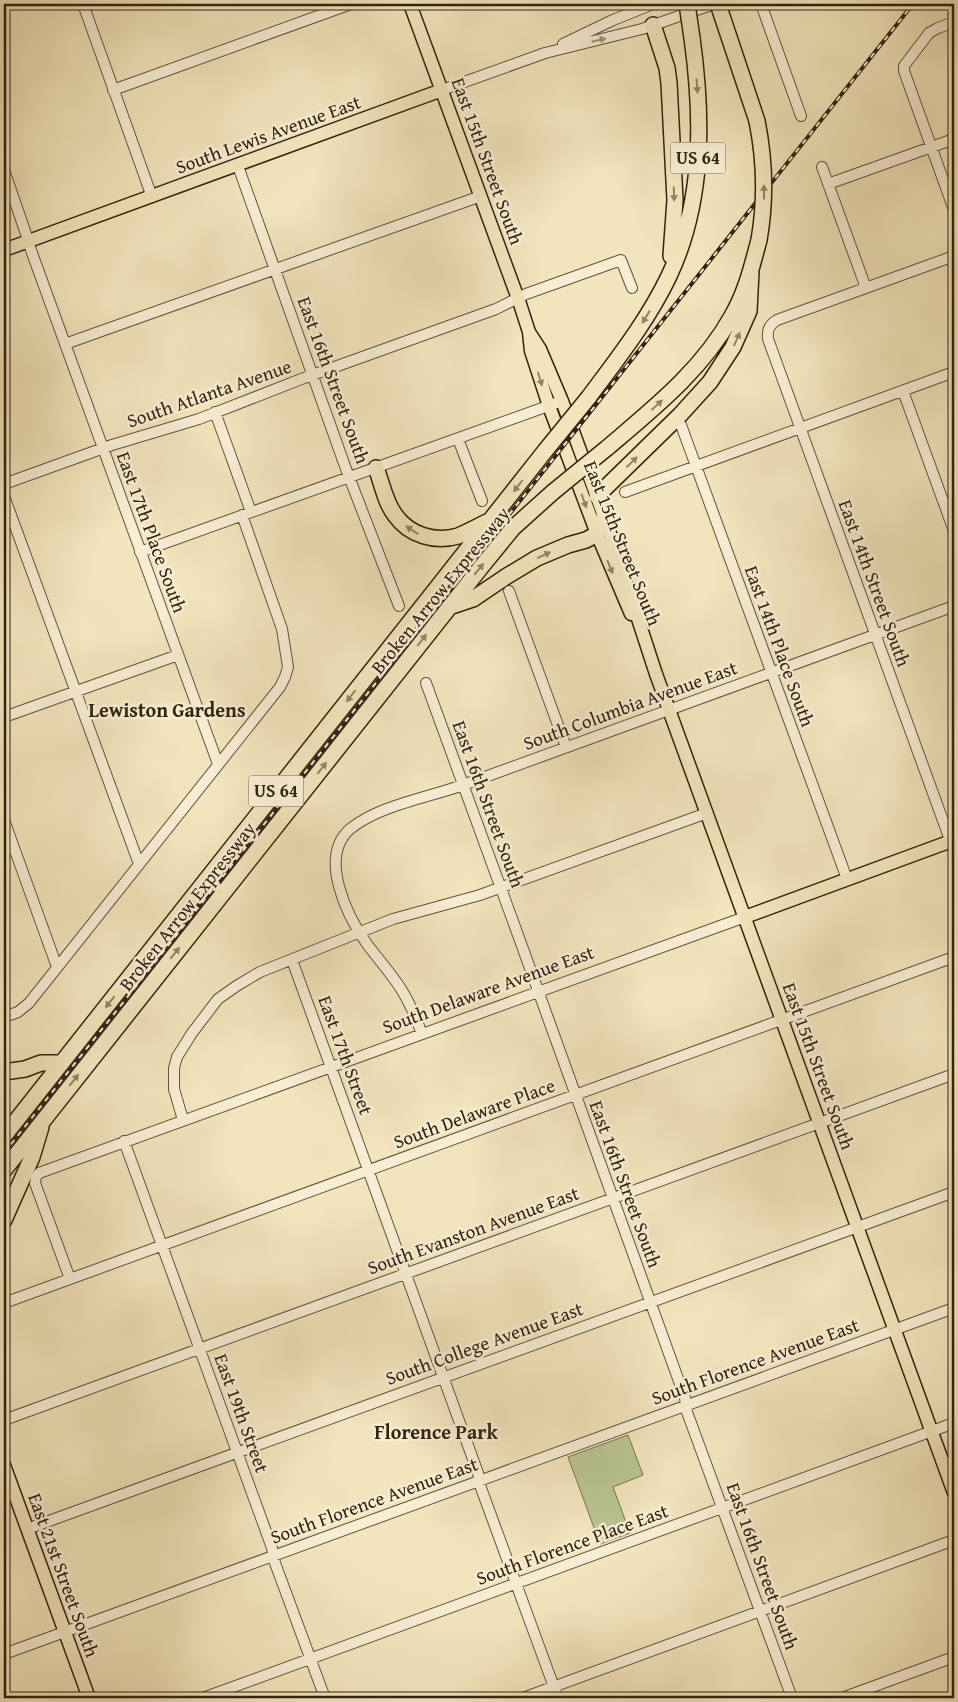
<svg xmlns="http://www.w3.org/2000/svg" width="958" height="1702" font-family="'Gentium Book Plus',serif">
	<rect width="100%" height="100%" fill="#f2e4bc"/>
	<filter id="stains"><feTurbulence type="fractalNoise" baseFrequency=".004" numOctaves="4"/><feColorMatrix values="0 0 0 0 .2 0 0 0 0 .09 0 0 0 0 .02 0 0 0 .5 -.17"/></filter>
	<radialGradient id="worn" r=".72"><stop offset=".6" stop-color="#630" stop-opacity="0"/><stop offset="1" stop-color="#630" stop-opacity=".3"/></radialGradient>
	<path fill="#b8c592" stroke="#747451" d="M628,1435L643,1475L613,1487L630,1533L600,1544L568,1457Z"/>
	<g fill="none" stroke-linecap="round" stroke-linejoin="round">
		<defs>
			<path id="minor" d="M83,4L152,197
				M761,4L801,116
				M954,22L938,28L929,33L904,66V71L954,210
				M563,44L613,20L653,4
				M113,90L351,4
				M442,90L545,53L642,29L714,4
				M238,166L346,469L399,606
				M822,167L866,288
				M4,170L25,231L32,253L218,764
				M828,184L954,139
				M954,256L777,320C769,325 767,330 768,339L954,851
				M65,344L481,196
				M903,391L954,531
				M215,412L251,512
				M681,425L847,879
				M458,439L482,501
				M4,484L112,445L199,419L304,378L496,309L526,294L621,260L632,288
				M625,492L954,372
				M4,496L139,864
				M140,552L562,401
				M509,591L566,747
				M426,683L522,946L685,1398L687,1412L792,1698
				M4,717L178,655
				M4,820L57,967
				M292,960L478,1473L481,1488L558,1698
				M4,1017L18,1012L29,1003L280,687L285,677L288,667L282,629L242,515
				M422,1034C416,1018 410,1003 401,989C391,973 378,959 367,944C347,916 318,857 350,829C380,805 427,798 463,785L954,606
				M183,1120L174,1089V1068L177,1057L192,1033L218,999L238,985L260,972L393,919L480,895L707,813
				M124,1141L272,1548L275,1563L325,1698
				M70,1279L35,1183L36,1177L39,1173L745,917
				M4,1303L954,957
				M4,1420L954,1074
				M27,1529L954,1192
				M4,1654L954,1308
				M203,1698L954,1423
				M523,1698L954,1540
				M842,1698L954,1657"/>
			<path id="major" d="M410,4L520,304L529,332L531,351L549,406L597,534L631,614
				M4,250L442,90
				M529,332L540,349L562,401L609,530L656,674L954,1493
				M745,917L954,840
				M4,1465L89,1698"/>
			<path id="highway" d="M718,4L757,121
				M653,25L667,68L669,83L675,200L671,256
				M589,397C618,358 648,320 669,276C704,202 703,118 692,38
				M607,448C654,408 702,370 732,316C746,292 752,266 759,240
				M376,468C382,483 385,502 395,515C409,535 435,543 458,536C468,532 477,527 487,522
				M597,496L680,415L710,382L733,347L749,311L751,272
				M449,607L473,599L507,576L537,558L568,545L586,540L597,534L603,524L604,516
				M4,1072L25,1069L41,1063H62
				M4,1136L545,451
				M4,1170L482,566L513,528L553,492
				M4,1220L32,1157L41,1127"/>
		</defs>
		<use href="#minor" stroke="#61533b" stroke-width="12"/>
		<use href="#major" stroke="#312310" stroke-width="15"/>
		<use href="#highway" stroke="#312310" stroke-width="18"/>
		<use href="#minor" stroke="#f7edd3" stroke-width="10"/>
		<use href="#major" stroke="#f2e4bc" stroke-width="12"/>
		<use href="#highway" stroke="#f2e4bc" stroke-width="15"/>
		<defs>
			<path id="rail" d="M4,1153L913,4"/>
		</defs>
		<use href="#rail" stroke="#312310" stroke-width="4"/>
		<use href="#rail" stroke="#f7edd3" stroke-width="2" stroke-dasharray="5.5" stroke-linecap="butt"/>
		<defs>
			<path id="highway-bridge" d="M687,4L692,38
				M757,121C765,161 766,200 759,240
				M545,451L589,397
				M553,492L607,448"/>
		</defs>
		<use href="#highway-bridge" stroke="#312310" stroke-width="18" stroke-linecap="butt"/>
		<use href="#highway-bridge" stroke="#f2e4bc" stroke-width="15"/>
	</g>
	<defs><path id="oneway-solid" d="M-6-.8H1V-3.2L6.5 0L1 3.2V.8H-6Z" transform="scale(1.25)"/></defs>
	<use fill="#9e927b" href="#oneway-solid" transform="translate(599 40) rotate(-13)"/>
	<g fill="#928466">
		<use href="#oneway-solid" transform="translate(697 86) rotate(86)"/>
		<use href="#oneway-solid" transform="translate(764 192) rotate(-90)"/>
		<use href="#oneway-solid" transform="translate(674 194) rotate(88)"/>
		<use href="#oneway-solid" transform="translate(646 317) rotate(122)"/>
		<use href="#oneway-solid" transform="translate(737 339) rotate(-66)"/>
		<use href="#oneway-solid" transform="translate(540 379) rotate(73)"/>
		<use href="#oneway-solid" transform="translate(657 405) rotate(-42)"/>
		<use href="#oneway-solid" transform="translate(632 462) rotate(-44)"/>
		<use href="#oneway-solid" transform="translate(518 486) rotate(128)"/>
		<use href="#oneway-solid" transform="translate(584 501) rotate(70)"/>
		<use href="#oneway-solid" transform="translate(412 530) rotate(-147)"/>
		<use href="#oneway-solid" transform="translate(544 555) rotate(-24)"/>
		<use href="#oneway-solid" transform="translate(610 567) rotate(68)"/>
		<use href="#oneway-solid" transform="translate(479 569) rotate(-51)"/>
		<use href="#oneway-solid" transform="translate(422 640) rotate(-52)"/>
		<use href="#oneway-solid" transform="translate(351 696) rotate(128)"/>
		<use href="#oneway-solid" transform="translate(322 768) rotate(-52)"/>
		<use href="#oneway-solid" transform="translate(175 953) rotate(-51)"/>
		<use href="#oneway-solid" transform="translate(110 1002) rotate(128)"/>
		<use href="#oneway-solid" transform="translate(74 1080) rotate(-52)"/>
	</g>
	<g text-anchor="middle" stroke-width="5" stroke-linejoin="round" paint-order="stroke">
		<g fill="#f7edd3" stroke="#6c604a" stroke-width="1">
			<rect x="670.5" y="142.5" width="55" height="31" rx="4"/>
			<rect x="248.5" y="775.5" width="55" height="31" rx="4"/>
		</g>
		<g font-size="18" font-weight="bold" fill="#312310">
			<text x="698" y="164">US 64</text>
			<text x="276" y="797">US 64</text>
		</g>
		<g font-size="19" fill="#312310" stroke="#f7edd3">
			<text transform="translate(268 134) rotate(-20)" y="7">South Lewis Avenue East</text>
			<text transform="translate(488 161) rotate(70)" y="7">East 15th Street South</text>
			<text transform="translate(334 380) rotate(70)" y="7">East 16th Street South</text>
			<text transform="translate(209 393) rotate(-19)" y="7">South Atlanta Avenue</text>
			<text transform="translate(152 532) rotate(70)" y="7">East 17th Place South</text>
			<text transform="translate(623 543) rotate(68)" y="7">East 15th Street South</text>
			<text transform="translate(875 583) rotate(70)" y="7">East 14th Street South</text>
			<text transform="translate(440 590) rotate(-51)" y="7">Broken Arrow Expressway</text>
			<text transform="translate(780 646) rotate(70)" y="7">East 14th Place South</text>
			<text transform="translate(630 705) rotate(-20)" y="7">South Columbia Avenue East</text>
			<text transform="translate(489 804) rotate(70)" y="7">East 16th Street South</text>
			<text transform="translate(187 906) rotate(-52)" y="7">Broken Arrow Expressway</text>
			<text transform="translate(488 989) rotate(-20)" y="7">South Delaware Avenue East</text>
			<text transform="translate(346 1055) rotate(70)" y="7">East 17th Street</text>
			<text transform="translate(819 1066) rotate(70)" y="7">East 15th Street South</text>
			<text transform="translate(474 1113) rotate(-20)" y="7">South Delaware Place</text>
			<text transform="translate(626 1184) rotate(70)" y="7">East 16th Street South</text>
			<text transform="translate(473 1230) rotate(-20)" y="7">South Evanston Avenue East</text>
			<text transform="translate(484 1343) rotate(-20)" y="7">South College Avenue East</text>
			<text transform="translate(755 1361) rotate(-20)" y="7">South Florence Avenue East</text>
			<text transform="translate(242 1413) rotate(70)" y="7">East 19th Street</text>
			<text transform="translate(374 1500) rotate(-20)" y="7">South Florence Avenue East</text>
			<text transform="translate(572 1544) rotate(-20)" y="7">South Florence Place East</text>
			<text transform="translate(763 1566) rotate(70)" y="7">East 16th Street South</text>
			<text transform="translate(64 1575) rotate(70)" y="7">East 21st Street South</text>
		</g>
		<g font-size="20" font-weight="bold" fill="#312310" stroke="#f7edd3">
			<text x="167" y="717">Lewiston Gardens</text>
			<text x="436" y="1439">Florence Park</text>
		</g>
	</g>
	<rect width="958" height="1702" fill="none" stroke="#f2e4bc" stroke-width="20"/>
	<rect x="5" y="5" width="948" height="1692" fill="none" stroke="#312310" stroke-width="2.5"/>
	<rect x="10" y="10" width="938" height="1682" fill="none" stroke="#312310"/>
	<rect width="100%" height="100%" filter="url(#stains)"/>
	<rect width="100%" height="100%" fill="url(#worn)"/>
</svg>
